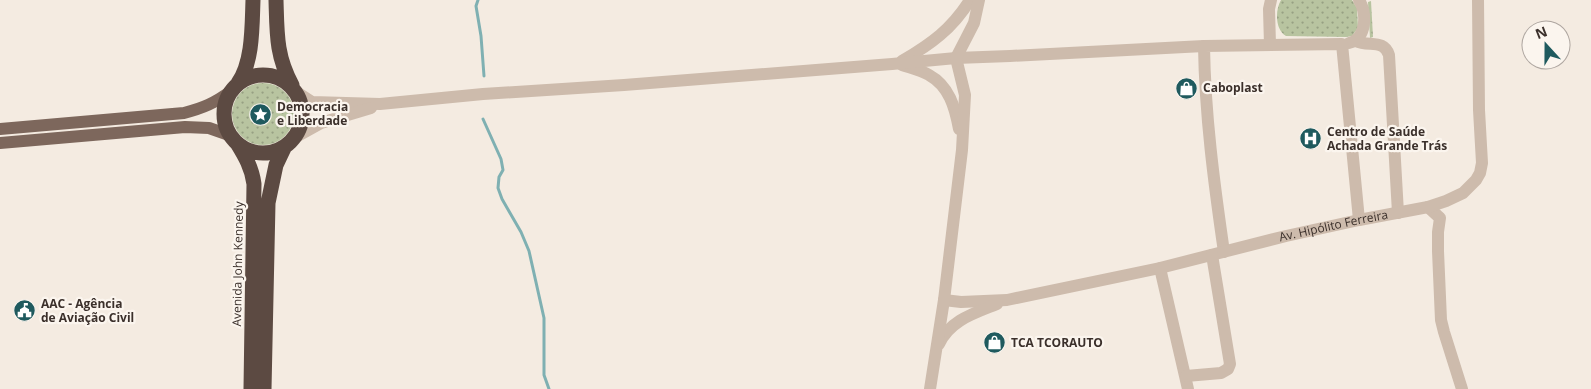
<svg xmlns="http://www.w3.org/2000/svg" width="1591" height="389" font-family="'Open Sans',sans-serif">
	<defs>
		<pattern id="grass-dots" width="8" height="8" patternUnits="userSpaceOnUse" patternTransform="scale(1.25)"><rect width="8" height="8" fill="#b8c4a0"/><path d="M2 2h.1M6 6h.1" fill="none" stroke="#97a083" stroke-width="1.8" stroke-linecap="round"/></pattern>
	</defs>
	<rect width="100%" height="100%" fill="#f4ebe1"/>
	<path fill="url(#grass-dots)" d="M1281,0H1352L1357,8L1358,28L1352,36L1346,37L1286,36C1275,30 1275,10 1281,0Z
		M1371,1L1373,37L1370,38L1368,2Z
		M232 114a31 31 0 1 1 62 0a31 31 0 1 1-62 0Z"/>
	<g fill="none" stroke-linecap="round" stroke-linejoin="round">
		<path stroke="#7fb0b2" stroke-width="3" d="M478,0L476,6L481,36L484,76
			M483,119L501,159L503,170L499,177L498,188L502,199L521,232L529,251L544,318V375L549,389"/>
		<g stroke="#cdbbac" stroke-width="12">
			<path d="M1356,41C1369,47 1384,39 1389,55L1398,213"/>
			<path d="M1349,43C1367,39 1367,13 1359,0"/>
			<path d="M1270,45L1269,9L1271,0"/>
			<path d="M902,61C931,44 952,29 970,0"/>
			<path d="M902,65C911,68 921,70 929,75C949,86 955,107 959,129"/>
			<path d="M295,91L312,102L380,104L483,94L624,85L892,64L956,58L1010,56L1204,46"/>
			<path d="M294,138L321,123L371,108"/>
			<path d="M1428,207L1440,218L1438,232V251L1441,320L1444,332L1462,389"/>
			<path d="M1224,252C1214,183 1205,115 1204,46L1342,44L1359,220"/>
			<path d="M1160,268L1188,389"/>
			<path id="s1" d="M944,300L961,302L1007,300L1160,268L1286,236L1359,220L1428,207L1446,201L1463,193L1476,180L1480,173L1482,163L1479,110L1478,0"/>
			<path d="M939,344C950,320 975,313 997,304"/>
			<path d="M1186,376L1221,373L1228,369L1230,364L1212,255"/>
			<path d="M930,389L944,300L962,150L965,95L956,58L974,23L979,0"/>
		</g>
		<path stroke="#7d675c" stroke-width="12" d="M0,129L184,113C203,108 215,103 231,91
			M0,143L185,127L209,128L229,135"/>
		<path stroke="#5c4a42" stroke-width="15" d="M276,0C277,33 276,56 292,85
			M224 114a39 39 0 1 1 78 0a39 39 0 1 1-78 0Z
			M238,83C253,62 252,26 253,0
			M237,143C245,156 252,168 254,184L251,389
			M264,389L268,203L276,165L285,146"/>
	</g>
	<defs>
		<symbol id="shop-disc" viewBox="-11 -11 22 22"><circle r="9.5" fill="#1f5a5e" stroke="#fbf5ee"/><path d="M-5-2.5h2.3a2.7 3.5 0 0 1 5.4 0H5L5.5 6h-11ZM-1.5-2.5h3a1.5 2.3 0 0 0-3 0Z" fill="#fff"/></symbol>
		<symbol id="sight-disc" viewBox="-11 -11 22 22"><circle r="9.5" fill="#1f5a5e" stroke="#fbf5ee"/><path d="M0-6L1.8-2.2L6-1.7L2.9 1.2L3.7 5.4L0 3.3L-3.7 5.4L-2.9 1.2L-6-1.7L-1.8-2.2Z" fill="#fff"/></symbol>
		<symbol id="hospital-disc" viewBox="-11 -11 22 22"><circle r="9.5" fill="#1f5a5e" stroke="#fbf5ee"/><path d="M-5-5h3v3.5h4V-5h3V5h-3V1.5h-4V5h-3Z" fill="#fff"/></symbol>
		<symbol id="civic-disc" viewBox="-11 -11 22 22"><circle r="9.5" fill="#1f5a5e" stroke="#fbf5ee"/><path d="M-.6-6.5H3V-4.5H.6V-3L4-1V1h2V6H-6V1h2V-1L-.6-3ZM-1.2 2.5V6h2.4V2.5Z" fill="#fff"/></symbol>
	</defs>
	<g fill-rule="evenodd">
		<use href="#shop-disc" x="1174" y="76" width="25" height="25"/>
		<use href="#sight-disc" x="248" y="102" width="25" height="25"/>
		<use href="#hospital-disc" x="1298" y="126" width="25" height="25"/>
		<use href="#civic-disc" x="12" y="298" width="25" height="25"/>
		<use href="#shop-disc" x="982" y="330" width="25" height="25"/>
	</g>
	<g text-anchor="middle" stroke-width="4.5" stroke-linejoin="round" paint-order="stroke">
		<g font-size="12" font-weight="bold" fill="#3b302b" stroke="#fbf5ee" text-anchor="start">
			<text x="1203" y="92">Caboplast</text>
			<text x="277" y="111">Democracia<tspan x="277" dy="14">e Liberdade</tspan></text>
			<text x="1327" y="136">Centro de Saúde<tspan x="1327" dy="14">Achada Grande Trás</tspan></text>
			<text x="41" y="308">AAC - Agência<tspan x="41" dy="14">de Aviação Civil</tspan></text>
			<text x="1011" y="347">TCA TCORAUTO</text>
		</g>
		<g font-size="12" fill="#3b302b" stroke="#fbf5ee">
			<text dy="4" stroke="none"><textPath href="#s1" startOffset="398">Av. Hipólito Ferreira</textPath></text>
			<text transform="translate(238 264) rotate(-89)" y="4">Avenida John Kennedy</text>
		</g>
	</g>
	<g transform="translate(1546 45) rotate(339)"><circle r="24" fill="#fbf5ee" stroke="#aea6a0"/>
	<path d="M0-4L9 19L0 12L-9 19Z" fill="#1f5a5e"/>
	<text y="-8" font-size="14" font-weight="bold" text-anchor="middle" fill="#3b302b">N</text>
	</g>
</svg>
